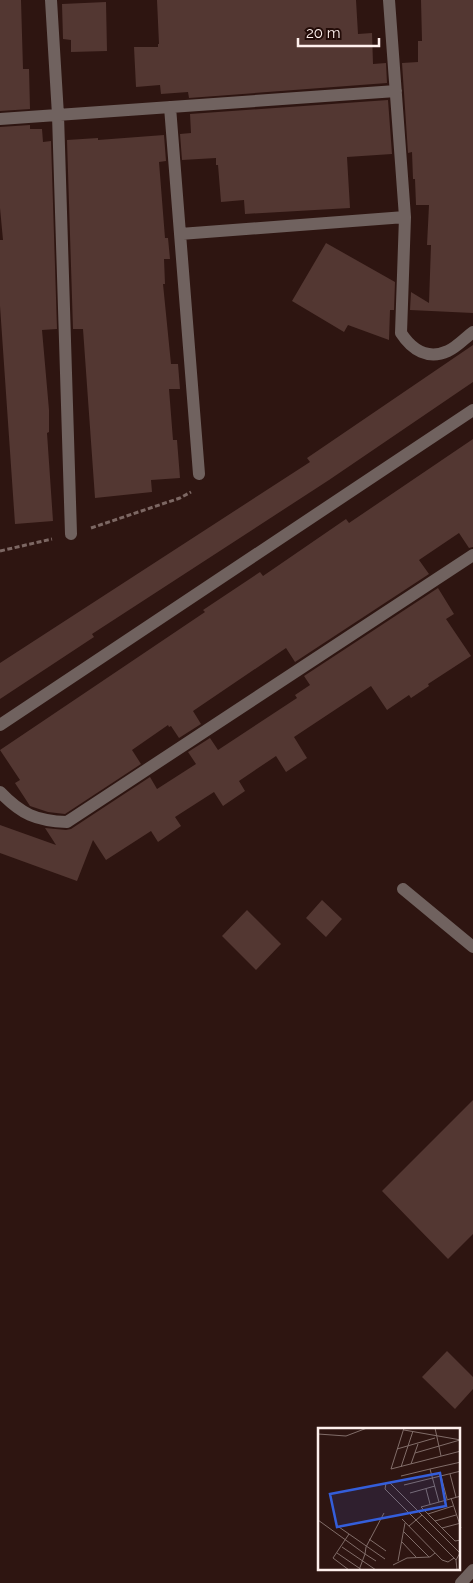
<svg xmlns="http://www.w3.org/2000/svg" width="473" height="1583" font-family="Raleway,sans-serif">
	<rect width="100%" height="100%" fill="#2e1511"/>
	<path fill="#533732" d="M0,0H21L23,69H29L30,109L0,111Z
		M157,0H356L358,34L372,33L373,64L386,63L387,83L189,98L188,92L161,94L160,85L136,87L134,47H158V44H159Z
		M421,0H473V313L410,310L411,292L429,303L431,245H427L429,205H416L415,179H413L412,152L408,153L402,63L418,62V41H422Z
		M106,2L107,51L71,52V40L63,39L62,4Z
		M388,100L392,154L347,157L350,208L245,214L244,200L221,202L218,165H216V158L182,160L180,134L191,133L190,114Z
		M30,125V129H42L43,142L51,141L57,329L42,330L49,410V432L47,433L53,521L15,524L0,306V240H3L0,208V127Z
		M164,135L166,161L159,162L165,238H168L170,259H164L165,284H163L171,364H178L180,389H169L173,440H177L180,478L151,480L152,492L95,498L83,329H73L67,140L98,138V140Z
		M326,243L395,282L394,310H390L389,340L348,325L344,332L292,301Z
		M473,345V382L329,480L92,634L94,637L0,699V663L310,462L307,458Z
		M473,439V547L469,548L459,533L419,560L429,574L295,662L286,648L193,711L201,724L179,738L171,726L169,727L168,725L132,750L141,764L65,814L48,812L30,806L15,783L20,780L0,750L205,612L203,610L260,572L263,576L346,519L349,523Z
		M438,588L454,614L446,619L471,656L428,684L429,686L411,698L409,695L387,710L371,686L294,737L307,758L286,772L276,756L239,781L245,791L223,806L214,792L175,817L181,826L158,842L151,831L106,860L93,840L77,881L0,853V825L56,845L45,828L66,830L71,829L150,777L157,789L196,764L188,752L210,738L218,750L297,698L295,695L310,685L304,676Z
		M322,900L342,919L326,937L306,918Z
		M247,910L281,944L256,970L222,936Z
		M473,1100V1234L448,1259L382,1191Z
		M447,1351L473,1377V1389L455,1409L422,1377Z"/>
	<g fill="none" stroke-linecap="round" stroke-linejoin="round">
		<path stroke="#7c6763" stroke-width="3" stroke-dasharray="5 2.5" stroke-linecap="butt" d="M91,528L180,498L191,492
			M0,551L52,539"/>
		<path stroke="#70625f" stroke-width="12" d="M51,0L58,115L71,534
			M389,0L405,217L401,333C412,350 428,360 448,351C457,347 465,338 473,332
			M170,107L199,474
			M0,119L396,91
			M180,234L405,217
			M0,725L473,410
			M0,792C21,814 36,821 67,822L473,555
			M403,889L473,947
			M461,1583L473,1570"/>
	</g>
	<g transform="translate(318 1428)">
		<rect width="142" height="142" fill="#2e1511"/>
		<path fill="none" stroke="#816d69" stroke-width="1" d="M86,0L73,41L143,23M117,0L123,28M86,2L143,12M0,6L28,8L49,0M79,21L117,10M97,25L142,12M93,36L100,16M83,39L95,3M132,46L138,69M83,48L112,41M123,48L129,71M86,57L143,43M108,61L112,76M92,65L117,58M143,68L103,79L137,113L143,112M133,70L143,100M121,74L112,41L143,34M110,86L135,78M84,91L124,132L130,134L136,130M0,92L47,126L41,142M117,93L138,87M18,97L67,131M91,98L104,87M124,100L143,95M86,104L111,129M31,106L15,130L31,142M51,111L68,123M84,114L98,129M24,119L58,142M19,125L44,142M138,132L67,61L68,55H72L142,125L138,132L139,142M58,133L47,126L48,119L66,85M80,133L87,95M75,137L89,130L112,129L117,125"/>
		<path fill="#345eda" fill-opacity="0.15" stroke="#345eda" stroke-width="2.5" d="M122,45L128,78L19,99L12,66Z"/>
		<rect width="142" height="142" fill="none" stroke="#fef0ed" stroke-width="2.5"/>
	</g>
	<path d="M298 38v8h81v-8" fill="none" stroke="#fef0ed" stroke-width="2.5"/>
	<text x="306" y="38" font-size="15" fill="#fef0ed" stroke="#230c08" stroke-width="4" paint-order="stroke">20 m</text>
</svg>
